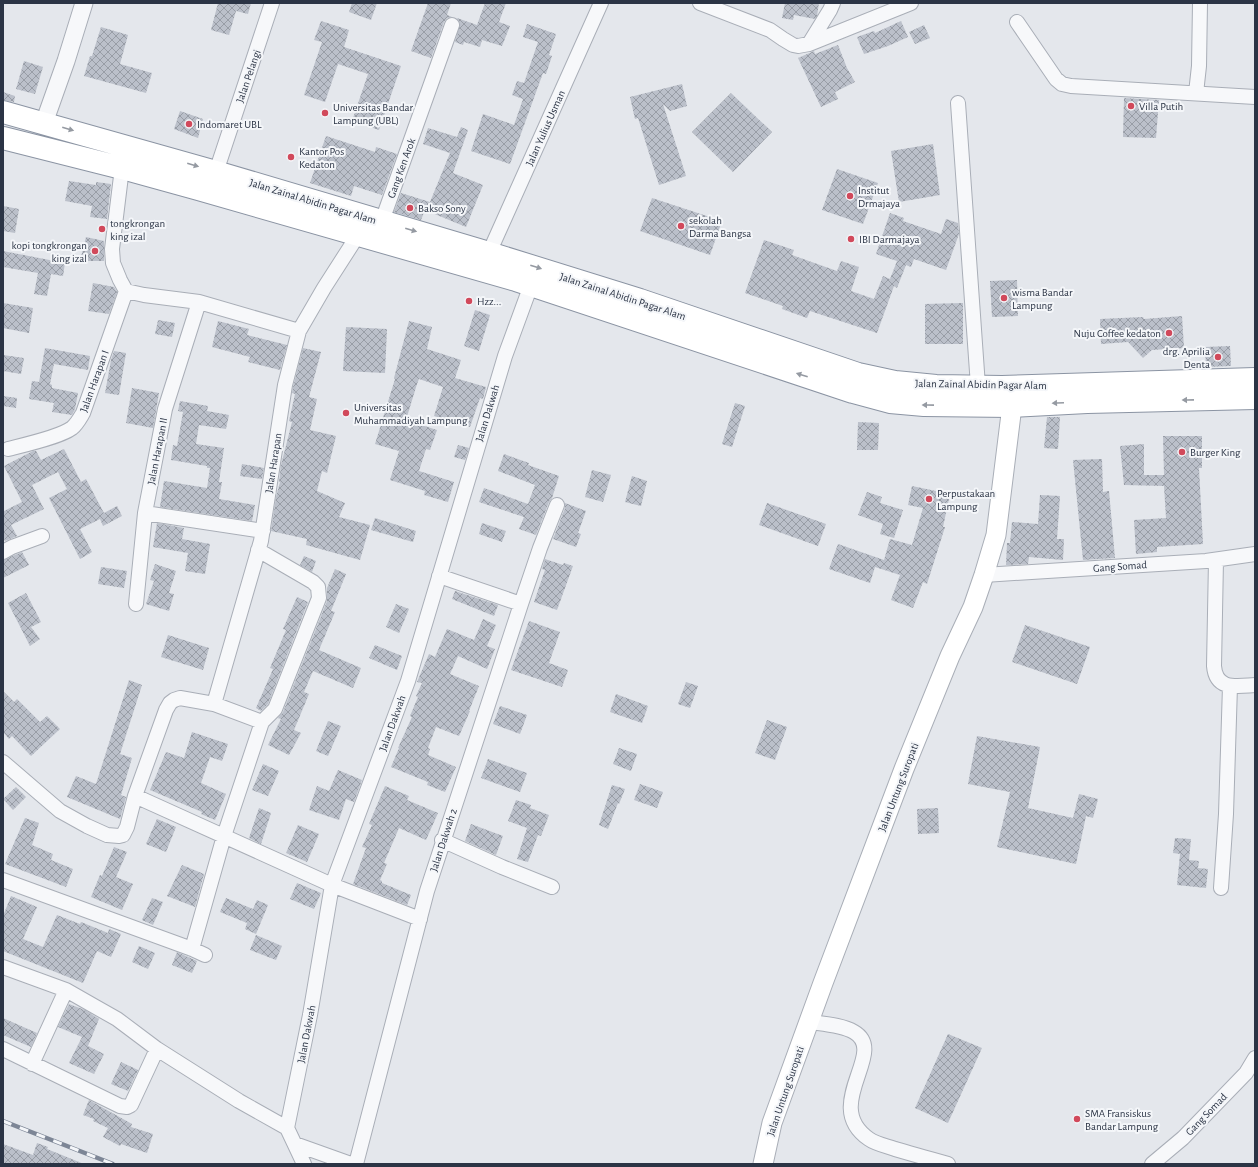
<svg xmlns="http://www.w3.org/2000/svg" width="1258" height="1167" font-family="'Alegreya Sans',sans-serif">
	<defs>
		<pattern id="building-cross-hatch" width="8" height="8" patternUnits="userSpaceOnUse"><rect width="8" height="8" fill="#bbc0ca"/><path d="M0 0l8 8M0 8l8-8" fill="none" stroke="#989da6"/></pattern>
	</defs>
	<rect width="100%" height="100%" fill="#e4e7ec"/>
	<path fill="url(#building-cross-hatch)" d="M218,3H251L248,14L236,11L229,35L211,30Z
		M352,3H377L371,20L349,12Z
		M428,3H451L447,15L452,17L447,18L444,22L431,58L411,51Z
		M485,3H506L499,22L510,26L502,46L482,40L480,47L464,42L463,45L455,42L460,24L457,18L477,25Z
		M785,3H819L817,16L815,19L794,15L793,20L782,18Z
		M321,21L349,30L344,47L401,66L379,130L352,121L368,74L338,64L325,102L304,95L322,42L314,40Z
		M901,21L908,37L888,46L864,54L857,37L874,31L875,33Z
		M527,24L556,34L549,55L552,56L546,74L543,73L510,164L471,151L483,114L514,125L523,99L512,95L517,81L524,83L538,42L523,37Z
		M924,25L930,38L915,44L909,32Z
		M101,27L128,35L120,64L152,73L146,93L84,76L90,56H92Z
		M838,45L847,68L855,82L835,92L838,99L821,107L798,58L814,51L815,54Z
		M24,61L43,67L35,94L16,89Z
		M682,84L687,106L670,111L663,104L686,176L659,185L638,118L635,119L630,97Z
		M3,92L15,96L14,102L3,100Z
		M731,93L772,132L733,172L692,132Z
		M1124,98L1159,100L1156,138L1123,137Z
		M180,111L203,119L198,138L174,129Z
		M461,127L468,130L453,173L483,185L466,227L425,210L421,220L394,212L401,193L430,202L450,153L423,144L428,128L457,137Z
		M326,136L375,152L376,147L397,154L382,195L354,186L351,196L310,183Z
		M933,144L940,195L899,202L891,151Z
		M837,169L878,183L863,224L822,210Z
		M69,181L96,185V182L111,184L107,219L90,217L92,206L65,201Z
		M652,198L722,221L710,255L640,231Z
		M3,206L19,209L15,233L3,231Z
		M890,213L904,218L903,221L941,234L946,219L958,223L959,234L946,270L914,259L911,267L906,265L897,288L894,286L877,333L810,311L807,318L782,309L783,306L745,293L764,240L794,250L792,255L837,271L841,261L859,267L851,291L874,299L883,276L890,279L897,261L876,254Z
		M86,237L104,241V261H80Z
		M3,251L65,263L63,276L51,274L47,296L34,294L38,273L3,267Z
		M1017,280L1018,316L992,317L990,281Z
		M93,283L114,287L117,292L109,314L88,311Z
		M3,303L33,308L29,333L3,328Z
		M963,303V344H925V304Z
		M475,310L490,315L479,351L464,346Z
		M1182,316L1184,348L1152,350L1143,358L1128,342L1101,344L1100,319L1143,317L1144,319Z
		M158,320L175,323L172,337L155,334Z
		M218,321L249,329L247,335L287,345L280,370L248,362L250,357L212,347Z
		M409,321L432,327L427,349L461,360L455,378L486,387L483,399L480,398L470,427L434,416L443,387L419,379L417,384L406,420L437,430L430,450L426,449L419,471L454,482L448,502L424,495L425,491L390,480L399,451L375,444L395,379L394,378Z
		M346,327L387,329L385,373L343,371Z
		M1230,346L1231,366L1206,367L1205,347Z
		M45,348L90,356L88,370L54,364L50,384L52,385V388L78,393L75,409L72,415L52,412L54,403L29,399L32,381L39,382Z
		M303,348L321,352L309,397L317,399L310,430L336,436L327,473L322,471L317,491L345,503L339,517L370,525L360,560L306,545L307,539L271,531L276,497L280,482H279L281,465L292,422L289,421L295,394L292,393L293,387Z
		M114,351L126,353L119,395L105,393L111,360Z
		M3,355L24,358L21,374L3,371Z
		M132,388L159,393L153,428L126,423Z
		M3,396L17,398L16,408L3,406Z
		M180,401L208,406L207,411L229,415L226,429L199,425L196,444L224,448L219,482H222L219,499L255,505L252,521L160,507L164,481L207,488L210,468H207V466L171,460L173,445L177,446L183,412L178,411Z
		M735,403L745,406L732,447L722,444Z
		M1047,417H1060L1058,449L1044,448Z
		M858,422L879,423L878,450H857Z
		M1163,436H1202V468H1199L1203,544L1157,547V552L1136,554L1134,520L1166,518L1164,486L1124,485L1120,446L1144,444V475H1164Z
		M458,445L469,448L465,460L454,457Z
		M64,449L81,482L86,479L104,513L117,506L122,516L103,526L100,519L80,529L92,552L80,559L49,498L67,489L58,472L32,485L44,509L11,525L17,536L5,541L3,537V510L4,511L22,502L4,466L33,451H36L41,460Z
		M504,454L529,463L528,465L559,476L552,498L549,502L536,535L519,529L524,517L479,502L484,488L528,504L535,485L498,471Z
		M1102,459L1103,492L1109,491L1115,558L1083,560L1073,460Z
		M242,464L264,468L262,479L240,476Z
		M592,470L611,475L603,502L585,497Z
		M632,476L647,481L641,506L625,502Z
		M912,486L950,494L943,527H945L927,584L923,582L913,608L891,600L900,575L875,567L870,583L829,569L838,544L884,560L890,539L912,545L923,508L908,505Z
		M867,492L882,497L880,503L903,510L894,538L880,534L883,524L858,515Z
		M1040,495L1060,496L1057,539H1064L1063,560L1029,557L1028,564L1006,565L1007,543H1010L1012,522L1038,524Z
		M565,503L586,511L578,533L581,534L576,547L553,539L565,508Z
		M767,503L826,524L818,546L759,525Z
		M375,518L416,531L413,542L371,530Z
		M157,523L184,528L182,539L210,544L205,574L185,571L188,553L153,547Z
		M482,523L506,531L502,542L479,534Z
		M22,552L29,565L3,578V560Z
		M304,556L316,561L312,572L300,565Z
		M545,559L563,565L564,563L573,566L557,610L534,602L545,570L542,569Z
		M155,564L176,571L169,593L174,594L169,611L146,604L154,581L150,580Z
		M101,567L127,571L124,588L98,584Z
		M335,569L346,574L331,611L335,612L319,650L361,668L353,688L313,671L304,692L309,694L294,730L301,733L289,755L268,745L281,719L278,718L283,712L327,601V588Z
		M455,591L498,605L494,616L452,599Z
		M26,593L41,622L31,627L40,639L30,646L8,603Z
		M297,597L308,602L268,704L261,711L256,708L273,669L270,668L286,630L283,629Z
		M396,604L409,609L399,633L386,627Z
		M483,619L496,625L487,646L495,649L487,669L458,656L450,674L479,686L469,711H470L459,736L436,727L428,748L430,749L428,755L456,767L445,792L427,785L428,782L391,767L399,748H398L412,717L410,716L418,697L416,696L422,683L417,682L429,654L435,657L447,629L474,640Z
		M529,621L560,632L549,663L568,670L562,687L511,670Z
		M1025,625L1090,647L1077,684L1012,662Z
		M168,635L209,648L203,670L161,657Z
		M375,645L402,656L397,670L369,658Z
		M129,680L142,685L120,754L132,758L121,795L126,797L120,819L67,797L76,776L96,784Z
		M686,682L698,686L690,708L678,704Z
		M3,691L14,702L17,699L40,722L47,716L60,729L31,756L12,736L9,739L3,732Z
		M616,694L648,706L642,723L610,712Z
		M500,706L527,715L520,734L493,724Z
		M767,720L787,727L775,760L755,753Z
		M328,721L341,726L328,756L316,751Z
		M192,732L228,744L222,761L210,757L201,783L226,794L215,820L201,814L202,812L150,790L166,752L184,758Z
		M977,736L1040,747L1028,808L1073,818L1079,794L1098,799L1093,818L1086,816L1076,864L997,847L1010,792L968,784Z
		M619,748L637,754L631,771L613,764Z
		M488,759L527,773L520,792L481,778Z
		M263,764L279,771L268,796L252,790Z
		M338,770L362,780L354,802L346,799L339,820L309,810L317,786L329,791Z
		M640,784L663,792L657,808L634,800Z
		M612,785L625,789L619,804L618,803L608,829L599,825Z
		M385,786L409,796L407,800L438,813L426,840L399,828L384,863L387,864L380,880L382,881V883L411,895L407,905L353,884L366,848L362,847L372,825L369,824Z
		M16,787L26,797L13,810L3,799Z
		M516,800L531,805L530,808L549,815L541,836L538,835L528,862L517,859L527,828L508,821Z
		M259,808L271,813L261,844L249,838Z
		M938,808L939,833L918,834L917,809Z
		M25,818L39,823L32,845L53,854L51,860L73,869L66,887L5,864Z
		M157,819L176,827L166,852L146,844Z
		M471,824L503,836L496,855L465,841Z
		M298,825L319,834L307,862L286,853Z
		M1175,838L1191,839L1189,860L1199,861L1198,868L1208,869L1206,888L1177,885L1180,854L1173,853Z
		M114,847L127,852L116,877L133,884L122,910L91,897L100,875L102,876Z
		M182,865L204,874L195,907L167,896Z
		M297,883L321,893L314,909L290,899Z
		M11,896L37,907L23,939L43,947L57,915L80,924L81,922L108,933L109,929L121,934L111,957L97,951L83,983L3,951V916Z
		M152,898L163,902L153,925L142,920Z
		M226,898L253,909L257,900L268,905L256,934L245,929L247,923L220,912Z
		M256,935L282,946L276,960L250,950Z
		M139,946L155,953L148,969L132,962Z
		M177,952L197,961L192,973L172,965Z
		M69,1004L85,1010L99,1019L88,1046L104,1054L94,1074L69,1063L82,1037L58,1027Z
		M3,1018L37,1033L31,1047L3,1035Z
		M948,1034L982,1048L948,1123L915,1108Z
		M121,1062L138,1070L128,1091L111,1084Z
		M89,1100L132,1124L131,1127L153,1134L147,1153L121,1144L120,1146L103,1137L108,1128L93,1121L94,1119L83,1115Z
		M37,1143L48,1147L47,1149L84,1164H3V1144L33,1155Z"/>
	<g fill="none" stroke-linecap="round" stroke-linejoin="round">
		<defs>
			<path id="minor" d="M700,3L770,30L783,39L793,45L798,46L809,44L830,10L833,3
				M1017,22L1056,79L1062,84L1071,86L1255,97
				M809,44L911,3
				M1196,93L1199,66L1200,3
				M958,103L978,386
				M122,168L112,249L113,263L120,280L126,291L144,295L199,302L299,331
				M216,172L272,3
				M382,221L452,25
				M489,253L601,3
				M8,449C24,445 60,437 72,428C77,424 80,418 83,413L126,291
				M145,513L263,531
				M3,552L12,547L42,536
				M1216,560L1214,666C1216,691 1237,686 1255,685
				M984,575L1206,561L1255,554
				M136,604L145,513L165,409L199,302
				M521,604L540,548L557,505
				M214,704L261,541L285,385L299,331L324,288L358,235
				M3,762L60,811L87,826L107,835L119,836L123,835L127,827L135,796L166,710L170,703L174,700L180,698L214,704L262,722
				M135,796L332,885L420,919
				M442,840L502,867L552,887
				M3,880L192,949L205,955
				M1221,888L1226,814L1230,686
				M192,949L224,836L262,722L275,709L319,598L318,587L313,582L258,550
				M3,967L66,990L94,1006L117,1019L157,1049L239,1101L287,1128
				M810,1022C824,1024 842,1025 854,1032C889,1052 820,1105 869,1139C876,1144 887,1146 895,1149C912,1154 930,1159 948,1164
				M3,1049L120,1106L127,1107L131,1105L157,1049
				M32,1064L66,990
				M295,1144L351,1164
				M304,1164L287,1128L310,1015L332,885L408,681L505,356L531,285
				M356,1164L427,891L521,604L439,576
				M1152,1164L1183,1138L1246,1073L1255,1058"/>
			<path id="tertiary" d="M44,123L66,61L84,3"/>
			<path id="secondary" d="M763,1164L772,1123L823,983L904,769L950,656L973,607L984,575L996,535L1012,406"/>
			<path id="trunk" d="M3,112L216,172L489,253L640,300L858,374L895,382L936,386L1002,387L1255,379
				M3,138L122,168L198,189L516,280L853,392L890,402L924,405L1012,406L1087,402L1255,398"/>
		</defs>
		<use href="#minor" stroke="#a9aeb7" stroke-width="16"/>
		<use href="#tertiary" stroke="#a9aeb7" stroke-width="19"/>
		<use href="#secondary" stroke="#a9aeb7" stroke-width="21"/>
		<use href="#trunk" stroke="#8b94a3" stroke-width="24"/>
		<use href="#minor" stroke="#f7f8fa" stroke-width="14"/>
		<use href="#tertiary" stroke="#f7f8fa" stroke-width="17"/>
		<use href="#secondary" stroke="#fff" stroke-width="19"/>
		<use href="#trunk" stroke="#fff" stroke-width="22"/>
		<defs>
			<path id="rail" d="M3,1121L113,1164"/>
		</defs>
		<use href="#rail" stroke="#7d8696" stroke-width="4.5"/>
		<use href="#rail" stroke="#f4f6f9" stroke-width="3" stroke-dasharray="9" stroke-linecap="butt"/>
	</g>
	<defs><path id="oneway-solid" d="M-6-.8H1V-3.2L6.5 0L1 3.2V.8H-6Z"/></defs>
	<g fill="#959aa2">
		<use href="#oneway-solid" transform="translate(68 129) rotate(16)"/>
		<use href="#oneway-solid" transform="translate(193 165) rotate(16)"/>
		<use href="#oneway-solid" transform="translate(411 230) rotate(16)"/>
		<use href="#oneway-solid" transform="translate(536 267) rotate(18)"/>
		<use href="#oneway-solid" transform="translate(802 375) rotate(-162)"/>
		<use href="#oneway-solid" transform="translate(1188 400) rotate(179)"/>
		<use href="#oneway-solid" transform="translate(1058 403) rotate(177)"/>
		<use href="#oneway-solid" transform="translate(928 405) rotate(-179)"/>
	</g>
	<g fill="#d1495b" stroke="#f4f6f9" stroke-width="1.5">
		<circle cx="1131" cy="106" r="4"/>
		<circle cx="325" cy="113" r="4"/>
		<circle cx="189" cy="124" r="4"/>
		<circle cx="291" cy="157" r="4"/>
		<circle cx="850" cy="196" r="4"/>
		<circle cx="410" cy="208" r="4"/>
		<circle cx="681" cy="226" r="4"/>
		<circle cx="102" cy="229" r="4"/>
		<circle cx="851" cy="239" r="4"/>
		<circle cx="95" cy="251" r="4"/>
		<circle cx="1004" cy="298" r="4"/>
		<circle cx="469" cy="301" r="4"/>
		<circle cx="1169" cy="333" r="4"/>
		<circle cx="1218" cy="357" r="4"/>
		<circle cx="346" cy="413" r="4"/>
		<circle cx="1182" cy="452" r="4"/>
		<circle cx="929" cy="499" r="4"/>
		<circle cx="1077" cy="1119" r="4"/>
	</g>
	<g text-anchor="middle" stroke-width="4" stroke-linejoin="round" paint-order="stroke">
		<g font-size="11" fill="#2b3445" stroke="#f4f6f9">
			<text transform="translate(248 76) rotate(-71)" y="4">Jalan Pelangi</text>
			<text transform="translate(545 128) rotate(-66)" y="4">Jalan Yulius Usman</text>
			<text transform="translate(401 168) rotate(-70)" y="4">Gang Ken Arok</text>
			<text transform="translate(313 201) rotate(17)" y="4">Jalan Zainal Abidin Pagar Alam</text>
			<text transform="translate(623 296) rotate(18)" y="4">Jalan Zainal Abidin Pagar Alam</text>
			<text transform="translate(94 381) rotate(-70)" y="4">Jalan Harapan I</text>
			<text transform="translate(981 384) rotate(1)" y="4">Jalan Zainal Abidin Pagar Alam</text>
			<text transform="translate(487 413) rotate(-73)" y="4">Jalan Dakwah</text>
			<text transform="translate(157 451) rotate(-79)" y="4">Jalan Harapan II</text>
			<text transform="translate(273 463) rotate(-81)" y="4">Jalan Harapan</text>
			<text transform="translate(1120 566) rotate(-4)" y="4">Gang Somad</text>
			<text transform="translate(392 723) rotate(-70)" y="4">Jalan Dakwah</text>
			<text transform="translate(898 787) rotate(-69)" y="4">Jalan Untung Suropati</text>
			<text transform="translate(443 840) rotate(-72)" y="4">Jalan Dakwah 2</text>
			<text transform="translate(306 1034) rotate(-79)" y="4">Jalan Dakwah</text>
			<text transform="translate(785 1091) rotate(-71)" y="4">Jalan Untung Suropati</text>
			<text transform="translate(1206 1114) rotate(-46)" y="4">Gang Somad</text>
		</g>
		<g font-size="11" fill="#2b3445" stroke="#f4f6f9" text-anchor="start">
			<text x="1139" y="110">Villa Putih</text>
			<text x="333" y="111">Universitas Bandar<tspan x="333" dy="13">Lampung (UBL)</tspan></text>
			<text x="197" y="128">Indomaret UBL</text>
			<text x="299" y="155">Kantor Pos<tspan x="299" dy="13">Kedaton</tspan></text>
			<text x="858" y="194">Institut<tspan x="858" dy="13">Drmajaya</tspan></text>
			<text x="418" y="212">Bakso Sony</text>
			<text x="689" y="224">sekolah<tspan x="689" dy="13">Darma Bangsa</tspan></text>
			<text x="110" y="227">tongkrongan<tspan x="110" dy="13">king izal</tspan></text>
			<text x="859" y="243">IBI Darmajaya</text>
			<text x="87" y="249" text-anchor="end">kopi tongkrongan<tspan x="87" dy="13">king izal</tspan></text>
			<text x="1012" y="296">wisma Bandar<tspan x="1012" dy="13">Lampung</tspan></text>
			<text x="477" y="305">Hzz...</text>
			<text x="1161" y="337" text-anchor="end">Nuju Coffee kedaton</text>
			<text x="1210" y="355" text-anchor="end">drg. Aprilia<tspan x="1210" dy="13">Denta</tspan></text>
			<text x="354" y="411">Universitas<tspan x="354" dy="13">Muhammadiyah Lampung</tspan></text>
			<text x="1190" y="456">Burger King</text>
			<text x="937" y="497">Perpustakaan<tspan x="937" dy="13">Lampung</tspan></text>
			<text x="1085" y="1117">SMA Fransiskus<tspan x="1085" dy="13">Bandar Lampung</tspan></text>
		</g>
	</g>
	<rect width="1258" height="1167" fill="none" stroke="#2b3445" stroke-width="8"/>
</svg>
